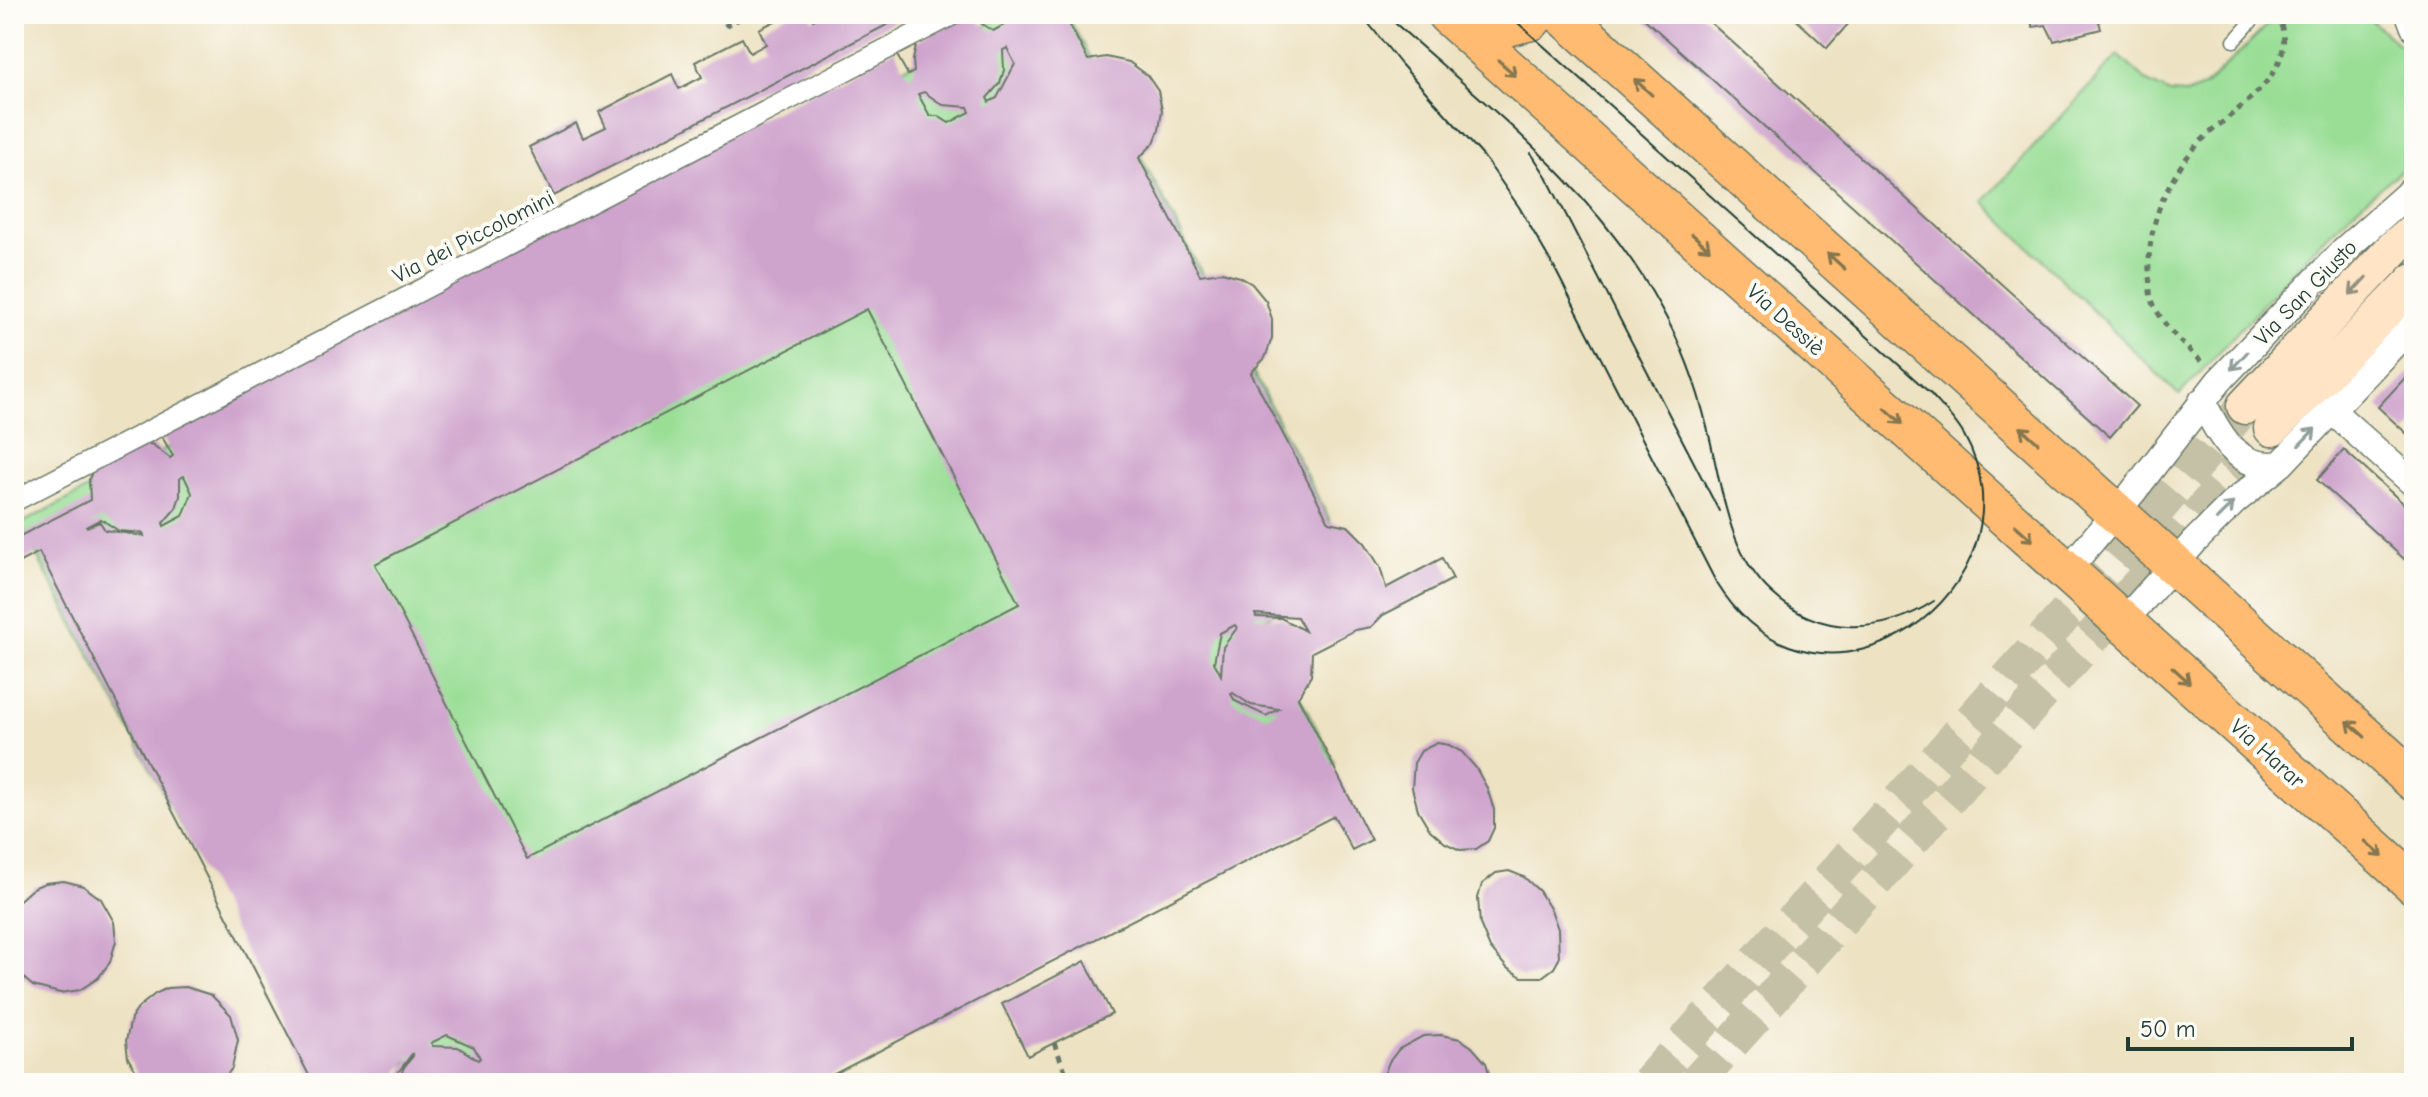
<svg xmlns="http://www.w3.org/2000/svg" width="2428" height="1097" font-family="'Comic Neue',sans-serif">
	<rect width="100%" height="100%" fill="#fdfcf7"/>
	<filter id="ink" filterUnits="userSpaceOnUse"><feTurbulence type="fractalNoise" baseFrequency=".0125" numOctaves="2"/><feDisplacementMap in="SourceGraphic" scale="16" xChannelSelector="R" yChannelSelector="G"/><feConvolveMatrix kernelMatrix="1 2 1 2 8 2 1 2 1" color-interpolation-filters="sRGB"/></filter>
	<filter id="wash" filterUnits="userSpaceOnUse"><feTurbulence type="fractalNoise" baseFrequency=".006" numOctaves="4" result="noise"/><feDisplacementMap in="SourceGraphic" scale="32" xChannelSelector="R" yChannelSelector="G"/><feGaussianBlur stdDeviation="1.8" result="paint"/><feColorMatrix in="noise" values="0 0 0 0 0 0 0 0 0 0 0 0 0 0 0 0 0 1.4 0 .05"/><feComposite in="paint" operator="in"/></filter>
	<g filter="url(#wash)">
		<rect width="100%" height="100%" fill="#ede2c2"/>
		<path fill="#9ade96" stroke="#5c8e65" stroke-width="2" d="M1008,14H1067L1356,571L1260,621L1335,763L724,1083H434L420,1056L367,1083H318L20,524Z
			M2284,14H2364L2414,58V161C2325,226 2255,316 2179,395L1983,202L2118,55L2149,83L2170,93L2185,94L2204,87L2278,15Z"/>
		<g id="blocks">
			<path fill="#cea3cc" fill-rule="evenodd" d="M789,14H810L813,20L825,14H908L554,196L529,147L576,123L583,138L606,127L599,112L672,74L679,89L702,77L695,62L742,38L750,53L766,44L759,29Z
				M1024,14H1074L1066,18L1088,60L1106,57L1129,62L1147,75L1158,91L1162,110L1159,130L1154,143L1139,158L1200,275L1222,272L1240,277L1252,284L1266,301L1272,319V338L1265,358L1251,373L1329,522L1348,526L1365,543L1380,567L1386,588L1442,558L1453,579L1383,615L1371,627L1355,630L1312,652L1311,676L1298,697L1371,840L1352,850L1334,816L817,1083H494L491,1078L489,1083H398L404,1067L413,1056L412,1054L390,1083H313L39,552L14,565V539L90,500L89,480L95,463L143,442L153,445L170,458L173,456L158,430L894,50L908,75L914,72L913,60L917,42L958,16L973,18L993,31ZM1007,48L1015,64L997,98L989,102L987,98L1000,83L1004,70L1003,50ZM924,92L943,105L968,107L970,112L949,123L938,116H930L918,94ZM867,309L1019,604L527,859L375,564ZM184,476L192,493L183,516L164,526L163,523L176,508L180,496V478ZM101,519L119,531L143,533L144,536L105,530L100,522L86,527ZM1255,614L1297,617L1305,631L1281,618L1256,617ZM1235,625L1237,628L1223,647L1221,675L1214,662L1220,633ZM1233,693L1251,705L1279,709L1266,716L1235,701L1231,694ZM447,1035L474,1047L480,1058L478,1060L458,1047L433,1046L431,1043Z
				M1639,14H1701L2137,406L2110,437Z
				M1790,14H1857L1827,48Z
				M2028,14H2097L2101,29L2054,41L2046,25L2033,27Z
				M2414,368V425L2406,433L2378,407Z
				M2344,450L2414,513V568L2317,480Z
				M1437,743L1449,745L1462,752L1476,768L1487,788L1494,810V828L1488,841L1476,849L1460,850L1445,843L1430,830L1418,810L1412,788L1414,763L1421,751Z
				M1509,871L1524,877L1539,891L1551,910L1558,929L1559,959L1554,968L1542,977H1522L1507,968L1490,948L1480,924L1478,898L1482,884L1496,873Z
				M64,881L83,886L101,899L114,922L116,941L110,962L98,978L80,990L60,993L33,986L14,970V905L33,888L45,883Z
				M1085,961L1112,1014L1028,1056L1002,1004Z
				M186,987L211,995L231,1015L238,1040L232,1068L221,1083H143L128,1058L126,1041L131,1019L139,1007L155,994L167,988Z
				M1441,1035L1460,1039L1472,1047L1486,1063L1492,1083H1381L1389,1062L1399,1049L1423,1036Z"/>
		</g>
	</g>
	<g filter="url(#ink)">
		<use href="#blocks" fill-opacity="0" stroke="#677766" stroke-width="2"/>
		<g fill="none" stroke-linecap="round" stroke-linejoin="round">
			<path stroke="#c4c1a6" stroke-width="36" stroke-dasharray="36 18" stroke-linecap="butt" d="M1648,1083L2114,560L2245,406
				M1696,1083L2144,579L2272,428"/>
			<defs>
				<path id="service" d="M2234,41L2258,14"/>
				<path id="pedestrian" d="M14,501L954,14"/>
				<path id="minor" d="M2409,14L2414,27
					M2202,401C2220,435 2237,472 2281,464
					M2332,411L2414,484
					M2066,572L2133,492L2219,381L2345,249L2414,188
					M2123,622L2195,541L2234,502L2281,464L2414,323"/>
				<path id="secondary" d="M2245,406L2396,246L2414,231
					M2272,428L2414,281"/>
				<path id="primary" d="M1447,14L2414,884
					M1562,14L2414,781
					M1449,16L1494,29L1531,20L1536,14"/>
			</defs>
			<use href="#service" stroke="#677766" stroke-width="15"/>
			<use href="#pedestrian" stroke="#677766" stroke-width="23"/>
			<use href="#minor" stroke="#677766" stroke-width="29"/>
			<use href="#secondary" stroke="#677766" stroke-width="39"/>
			<use href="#primary" stroke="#677766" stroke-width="43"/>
			<path stroke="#677766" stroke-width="5" stroke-dasharray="6 6" stroke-linecap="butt" d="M717,14L727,25L749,14
				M2201,361C2182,344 2161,324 2152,300C2149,293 2150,283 2149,276C2147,226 2165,180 2199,143C2232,109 2306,72 2277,15
				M1054,1043L1070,1083"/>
			<use href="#service" stroke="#fff" stroke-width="12"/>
			<use href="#pedestrian" stroke="#fff" stroke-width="20"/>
			<use href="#minor" stroke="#fff" stroke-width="26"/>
			<use href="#secondary" stroke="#ffe4c6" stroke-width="36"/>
			<use href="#primary" stroke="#ffbb71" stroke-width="40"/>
			<path stroke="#1f3d34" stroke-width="2" d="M1361,14L1400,63L1484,157L1519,207L1555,269L1716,582C1821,752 2048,584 1964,435C1955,419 1941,406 1929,392L1508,14
				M1385,14C1486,106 1595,186 1661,308C1682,345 1697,386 1707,427C1722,484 1726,551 1772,593C1819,637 1882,635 1934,601
				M1531,153L1546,176L1719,511"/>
		</g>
		<defs><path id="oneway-shaft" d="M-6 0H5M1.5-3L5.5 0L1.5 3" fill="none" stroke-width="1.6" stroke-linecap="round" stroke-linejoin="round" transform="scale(2)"/></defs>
		<g stroke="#84764f">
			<use href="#oneway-shaft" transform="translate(1507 68) rotate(42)"/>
			<use href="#oneway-shaft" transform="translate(1643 87) rotate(-138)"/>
			<use href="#oneway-shaft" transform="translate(1701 242) rotate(42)"/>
			<use href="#oneway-shaft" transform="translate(1836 261) rotate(-138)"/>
			<use href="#oneway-shaft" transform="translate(1894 416) rotate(42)"/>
			<use href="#oneway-shaft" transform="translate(2029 435) rotate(-138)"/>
			<use href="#oneway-shaft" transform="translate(2024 533) rotate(42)"/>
			<use href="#oneway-shaft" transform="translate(2181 675) rotate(42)"/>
			<use href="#oneway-shaft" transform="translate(2356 729) rotate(-138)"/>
			<use href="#oneway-shaft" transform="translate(2374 849) rotate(42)"/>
		</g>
		<use stroke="#8f907d" href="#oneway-shaft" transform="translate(2358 286) rotate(133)"/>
		<g stroke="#8f9e9a">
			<use href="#oneway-shaft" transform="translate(2239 361) rotate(133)"/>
			<use href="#oneway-shaft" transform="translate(2307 437) rotate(-46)"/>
			<use href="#oneway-shaft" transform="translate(2225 511) rotate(-45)"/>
		</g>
	</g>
	<g text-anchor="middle" stroke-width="8" stroke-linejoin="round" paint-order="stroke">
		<g font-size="22" fill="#1f3d34" stroke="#fdfcf7">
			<text transform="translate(473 236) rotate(-27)" y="8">Via dei Piccolomini</text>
			<text transform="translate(2305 292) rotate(-46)" y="8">Via San Giusto</text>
			<text transform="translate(1786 319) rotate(42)" y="8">Via Dessiè</text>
			<text transform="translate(2268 753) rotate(42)" y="8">Via Harar</text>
		</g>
	</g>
	<rect width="2428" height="1097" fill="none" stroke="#fdfcf7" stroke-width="48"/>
	<path d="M2128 1037v12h224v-12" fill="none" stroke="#1f3d34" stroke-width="4"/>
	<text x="2140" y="1037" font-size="24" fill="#1f3d34" stroke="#fdfcf7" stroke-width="6" paint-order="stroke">50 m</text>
</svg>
